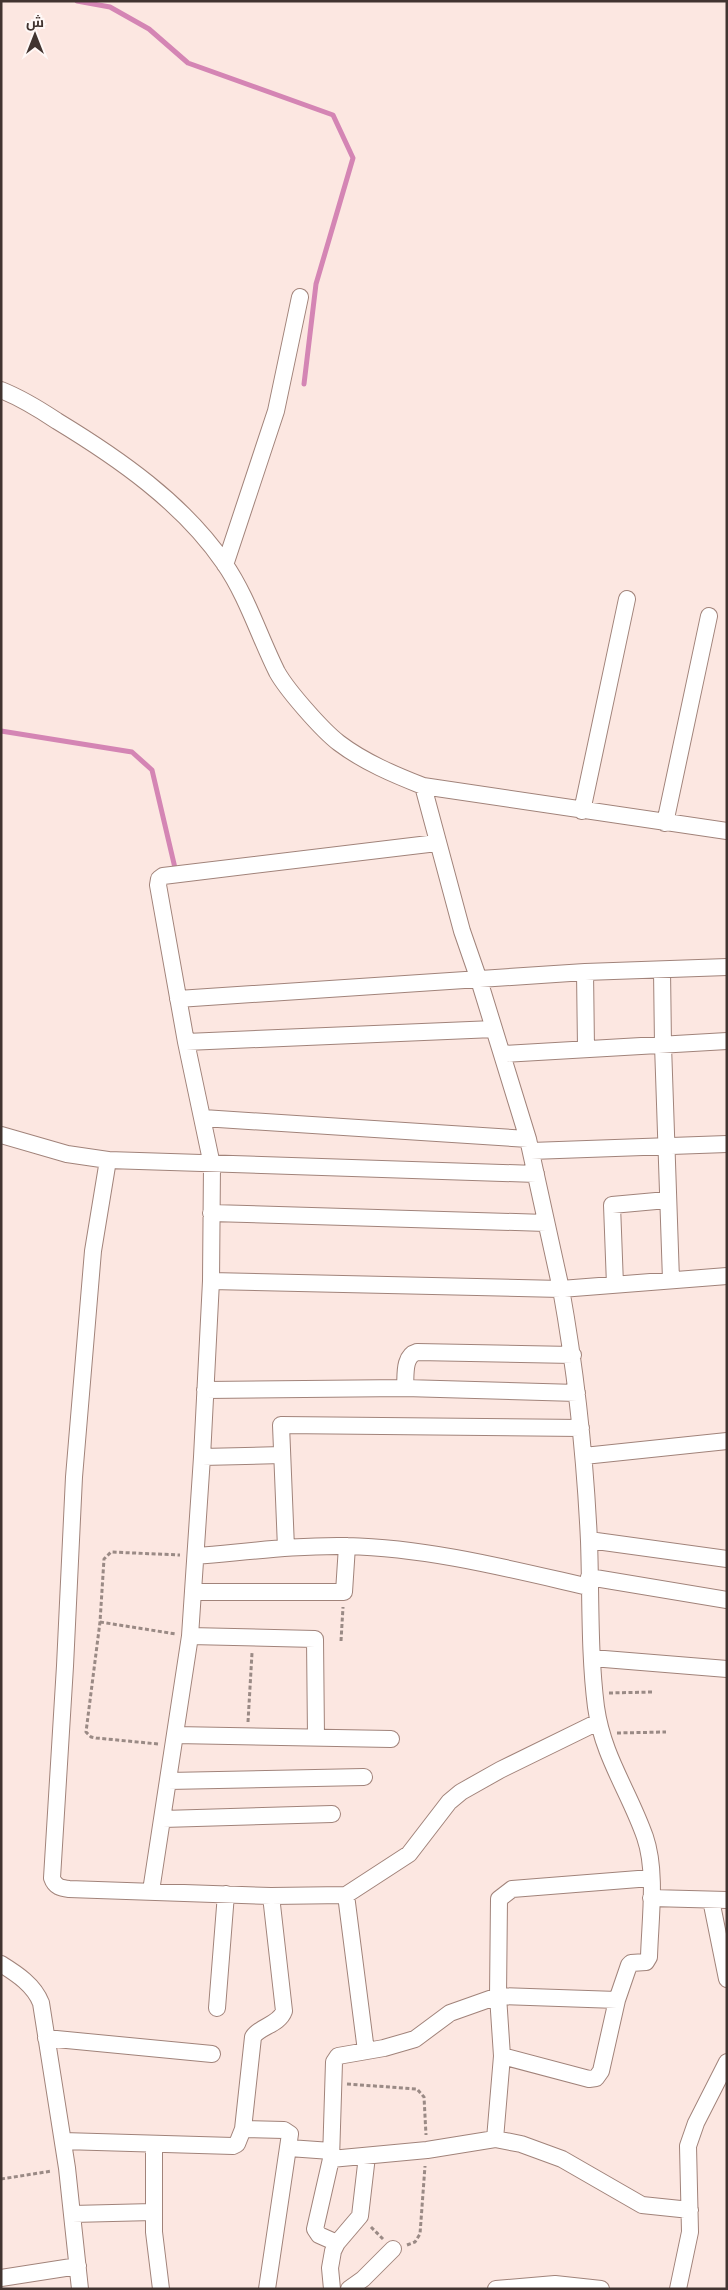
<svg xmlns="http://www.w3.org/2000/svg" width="728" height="2290" font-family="Lora,Cairo,serif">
	<rect width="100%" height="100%" fill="#fce7e1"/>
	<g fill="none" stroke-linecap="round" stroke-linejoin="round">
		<path stroke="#d485b4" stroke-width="5" d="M77,1L110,7L149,29L188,63L333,115L353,158L316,284L304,384
			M1,731L132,752L152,770L175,868"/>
		<defs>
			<path id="street" d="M1,390C21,398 39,409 57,421C118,458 183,503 224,563C247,596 259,636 277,672C287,690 322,730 339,743C364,762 395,775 423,786L462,931L479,980L528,1139L561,1289L727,1276
				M225,565L276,411L300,297
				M423,786L727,831
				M582,811L627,599
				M665,823L709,616
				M662,970L663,1045L671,1280
				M585,972L586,1048
				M178,999L585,972L727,967
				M186,1042L494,1029
				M502,1054L727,1041
				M203,1118L528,1139
				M1,1135L67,1154L108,1160L536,1174
				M531,1151L727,1144
				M108,1160L93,1251L74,1477L65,1666L52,1878C55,1887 61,1888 69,1889L271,1896L346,1895L409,1854L449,1802L461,1792L500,1770L598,1722
				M211,1213L546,1223
				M211,1281L561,1289C576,1372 585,1456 589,1541C591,1596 589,1652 596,1707C603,1757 629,1791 645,1837C657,1872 650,1920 649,1957L646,1962L631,1963L629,1965L617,2000L601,2071L596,2078L589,2079L502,2056
				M615,1285L612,1205L667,1200
				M405,1388C406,1376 403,1356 417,1352L573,1355
				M205,1390L405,1388L577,1393
				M584,1456L727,1441
				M202,1457L282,1455
				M589,1540L727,1559
				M286,1548L281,1425L581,1428
				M196,1556C246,1552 297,1545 347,1546C429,1548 510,1569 589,1587
				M589,1577L727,1600
				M194,1592H344L347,1546
				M190,1636L315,1639L316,1737
				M592,1658L727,1669
				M175,1735L391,1739
				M168,1781L364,1777
				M163,1819L332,1814
				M151,1891L190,1636L202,1457L211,1281L212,1165L186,1042L158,885L159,879L163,876L437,843
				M346,1895L366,2051
				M651,1898L727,1900
				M711,1900L727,1979
				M1,1964C17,1974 34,1985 41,2003L67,2168L80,2289
				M617,2000L498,1996L450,2013L415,2039L384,2048L338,2056L334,2062L331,2159L427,2150L495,2139L521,2144L562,2159L642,2205L690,2210
				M217,2008L226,1894
				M46,2038L212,2054
				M243,2129L284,2130L290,2134L267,2289
				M495,2139L502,2056L498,1996L499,1899L512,1889L651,1878
				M63,2141L233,2146L237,2144L243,2129L253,2037C260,2026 279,2025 284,2011L271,1896
				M154,2144V2232L161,2289
				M289,2148L331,2151
				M331,2159L315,2229L319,2235L337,2243
				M72,2214L153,2212
				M1,2278L78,2266
				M332,2289L330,2268L333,2251L337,2243L360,2216L367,2156
				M349,2289L363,2279L393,2249
				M496,2289L555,2284L601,2289
				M678,2289L690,2232L688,2146L696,2123L727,2062"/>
		</defs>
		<use href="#street" stroke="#a1837a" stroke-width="18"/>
		<path stroke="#9a8a85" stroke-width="3" stroke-dasharray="4 2.5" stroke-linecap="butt" d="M100,1622L176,1634
			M341,1641L343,1607
			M609,1693L653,1692
			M248,1722L252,1653
			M617,1733L666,1732
			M158,1744L96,1738L91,1737L86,1732L100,1622L104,1559L111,1552L180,1555
			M347,2084L417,2089L424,2097L426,2135
			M1,2179L52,2171
			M371,2227L383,2239
			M407,2245L415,2242L420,2234L425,2166"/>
		<use href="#street" stroke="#fff" stroke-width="16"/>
	</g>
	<rect width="728" height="2290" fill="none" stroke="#413430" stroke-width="5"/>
	<g transform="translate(35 35)" stroke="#fff8f6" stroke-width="4" paint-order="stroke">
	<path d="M0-4L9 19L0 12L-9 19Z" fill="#413430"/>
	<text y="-8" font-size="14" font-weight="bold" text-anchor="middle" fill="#413430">ش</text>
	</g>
</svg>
